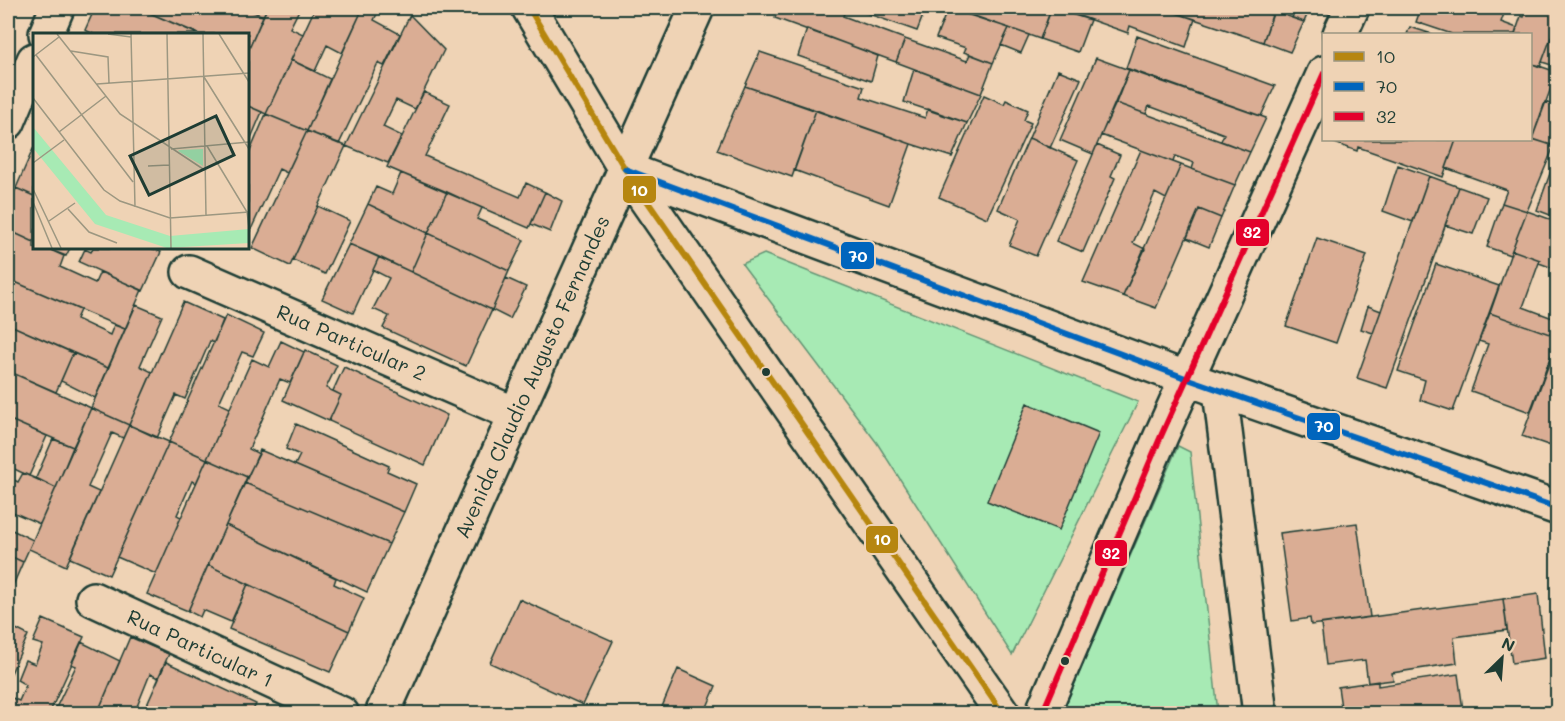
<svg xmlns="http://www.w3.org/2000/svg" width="1565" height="721" font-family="Mali,sans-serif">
	<rect width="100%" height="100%" fill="#efd3b5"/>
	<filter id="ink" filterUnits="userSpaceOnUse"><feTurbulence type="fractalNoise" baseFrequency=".0167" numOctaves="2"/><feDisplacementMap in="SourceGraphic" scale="12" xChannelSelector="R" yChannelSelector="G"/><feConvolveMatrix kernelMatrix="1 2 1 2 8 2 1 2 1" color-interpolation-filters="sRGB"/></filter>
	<g filter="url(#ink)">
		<path fill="#a7eab4" stroke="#639474" stroke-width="1.5" d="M764,254L1138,402L1012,655L877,443L742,264Z
			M1178,446L1190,452L1218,713H1062Z"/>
		<path fill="#daad94" stroke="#1f3d34" stroke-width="1.5" d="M95,8H138L198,34H94L85,30Z
			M138,8H244L263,16L248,51V34H199Z
			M244,8H267L263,16Z
			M267,8H300L290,28L303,34L266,114L248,106V51Z
			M315,8H363L342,53L327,45L315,71L291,60Z
			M363,8H380L374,20L400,34L384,66L378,63L339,144L307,131Z
			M779,8H842L846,9L843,16L905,39L896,62L775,18Z
			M852,8H926L917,31Z
			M948,8L1009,28L993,63L964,52L966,48L936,38Z
			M952,8H1048L1051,9L1040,39Z
			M1052,8L1090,20L1078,52L1040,39Z
			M1057,8H1161L1195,19L1186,47L1130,26L1128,33Z
			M1161,8H1251L1272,15L1263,42Z
			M1293,8H1310L1304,22L1292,18L1295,8Z
			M1421,8H1506L1501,22L1517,28L1515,34H1452L1416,22Z
			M1527,8H1558V19L1540,67L1530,63V34H1515L1521,16L1524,17Z
			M1274,11L1304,22L1290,52L1263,42Z
			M410,15L444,50L415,109L396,100L383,127L402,136L388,163L346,146Z
			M1410,27L1432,34H1407Z
			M1009,28L1029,35L1021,53L1001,45Z
			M807,29L878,56L871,81L798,56Z
			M1552,35L1558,37V67L1542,62Z
			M1137,36L1275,86L1261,116L1126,68Z
			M905,39L967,61L970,54L993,63L981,94L896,62Z
			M760,52L864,87L861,97L925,118L928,109L967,123L952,157L911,144L745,86Z
			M1096,58L1129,70L1093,154L1060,140Z
			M291,60L330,79L307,131L266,114Z
			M1530,63L1557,72L1532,139L1530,138Z
			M914,69L981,94L967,123L904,102Z
			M1058,70L1081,79L1050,148L1029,138Z
			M1129,70L1266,118L1250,152L1221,141L1224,134L1149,106L1146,114L1116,103Z
			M745,86L816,110L792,177L717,150Z
			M424,92L450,104L425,156L520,197L526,183L545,192L529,228L387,167Z
			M984,95L1004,104L1006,100L1028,110L1024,120L1031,123L987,218L939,197Z
			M1556,99H1558V147L1532,139L1545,102L1556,106Z
			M1116,103L1250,152L1235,185L1192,169L1194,163L1175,156L1173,162L1101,135Z
			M248,106L262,112L248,145Z
			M816,110L911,144L889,205L794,170Z
			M266,114L307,131L287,173L279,169L248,236V156Z
			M307,131L346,146L290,266L252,248Z
			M1029,138L1078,160L1036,256L1009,245L1020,219L998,209Z
			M1530,138L1554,146L1527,211L1502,203L1507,190L1446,168L1456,140Z
			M1333,140H1456L1443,177L1358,147L1357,151L1332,142Z
			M1097,145L1120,155L1111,176L1115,178L1083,252L1056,241Z
			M33,149L34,150V196L16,188Z
			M1141,150L1181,165L1166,199L1155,193L1133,243L1145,249L1123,296L1083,282Z
			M1558,151V218L1537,210Z
			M1181,165L1235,185L1221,218L1199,209L1156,308L1123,296Z
			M1398,165L1429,176L1413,222L1383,211Z
			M401,173L447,192L428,233L368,204L376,187L392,194Z
			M1429,176L1459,187L1387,388L1357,378Z
			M1459,187L1487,197L1473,234L1445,225Z
			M16,188L34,196V242L8,230V208Z
			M447,192L482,208L477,219L524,240L509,271L428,233Z
			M545,192L562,201L550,232L531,224Z
			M1502,203L1527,211L1510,255L1487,247Z
			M368,204L428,233L411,272L349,244Z
			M318,206L350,221L325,274L293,260Z
			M1199,209L1221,218L1209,247L1187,238Z
			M1527,211L1558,222V270L1539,263L1540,260L1512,250Z
			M8,230L34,242V248H46L64,256L60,267L95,283L100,272L142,290L125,329L8,279Z
			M428,233L509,271L492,310L411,272Z
			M1317,238L1367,255L1336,343L1286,326Z
			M349,244L379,257L353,313L322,299Z
			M46,248H70L66,256Z
			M93,248H151L161,252L143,291L79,262L85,249L91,252Z
			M1512,250L1540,260L1523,307L1558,320V337L1490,313Z
			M379,257L492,310L466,366L383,328L389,316L373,309L389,278L373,270Z
			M1436,264L1499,286L1453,411L1420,400L1425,380L1398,371Z
			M506,278L526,287L510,319L492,310Z
			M8,279L80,310L76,319L110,335L114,325L125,329L108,368L8,324Z
			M183,302L223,320L214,343L210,341L185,399L176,395L157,438L129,425Z
			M136,305L162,316L140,366L152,372L129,425L91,408Z
			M1368,306L1381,311L1373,333L1361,329Z
			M1490,313L1558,337L1530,412L1471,391L1488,344L1479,341Z
			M226,315L264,333L253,356L242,352L219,403L230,408L207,459L169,442Z
			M8,324L73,353L56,392L8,371Z
			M1558,340V429L1551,446L1522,436Z
			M281,341L304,352L290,383L280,379L249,449L259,454L247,477L207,459L252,359L269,367Z
			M305,350L337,365L326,388L341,395L329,421L283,400Z
			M73,353L108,368L95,398L61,381Z
			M344,367L447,415L425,465L329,421L341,395L333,391Z
			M8,371L91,408L73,447L8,419Z
			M1027,403L1099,433L1059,530L987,501Z
			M91,408L129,425L123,438L112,433L88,487L99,492L66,566L29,549Z
			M8,419L47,436L29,476L8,466Z
			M296,424L389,466L387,471L416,484L404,512L295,465L300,455L286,449Z
			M129,425L169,442L109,575L70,558Z
			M53,439L73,447L56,488L36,478Z
			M169,442L207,459L196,483L192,481L177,515L181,517L156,574L117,557Z
			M260,450L404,512L389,544L245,483Z
			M207,459L247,477L188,611L147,594Z
			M23,473L56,488L40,524L8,510V477L18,482Z
			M245,483L389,544L367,592L226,525Z
			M1357,523L1370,617L1311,625L1310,618L1292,621L1280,533Z
			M226,525L336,578L334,584L364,598L349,631L208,565Z
			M8,528L33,540L23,562L8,555Z
			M8,555L23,562L8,597Z
			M208,565L248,584L231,622L203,610L200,617L188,611Z
			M248,584L349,631L330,672L229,629Z
			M1538,594L1545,658L1512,663L1503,599Z
			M519,599L613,641L583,705L490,663Z
			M1503,599L1507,630L1454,637L1457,663L1392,673L1393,680L1368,683L1365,660L1326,665L1321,624Z
			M43,619L84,637L49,714H8V703L10,697L19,701L26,685L17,680L25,660L35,664L43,645L33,642Z
			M8,625L28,635L8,680Z
			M130,637L169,654L158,678L150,674L134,714H97Z
			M81,642L120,661L97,714H63L55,710L76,666L71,664Z
			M166,662L256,704L251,714H143Z
			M678,669L716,686L704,714H659Z
			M1458,674L1463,710L1437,714H1342L1338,687L1378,681V686Z"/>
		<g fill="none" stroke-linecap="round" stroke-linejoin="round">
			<defs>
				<g id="street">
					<path d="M529,8L625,169L1003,714"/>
					<path d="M46,34L57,8"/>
					<path d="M1340,34L1352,8"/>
					<path d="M8,122L34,60"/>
					<path d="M625,169L1188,379L1558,508"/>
					<path id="s1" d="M189,272L515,414"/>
					<path d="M1220,391L1260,714"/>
					<path id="s2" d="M93,599L342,714"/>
					<path d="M1042,714L1161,436L1324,73"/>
				</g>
				<g id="secondary">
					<path id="s3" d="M382,714L697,8"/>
				</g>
			</defs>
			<use href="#street" stroke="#1f3d34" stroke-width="38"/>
			<use href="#secondary" stroke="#1f3d34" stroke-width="38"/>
			<use href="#street" stroke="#efd3b5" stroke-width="33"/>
			<use href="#secondary" stroke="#efd3b5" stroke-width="33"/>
			<defs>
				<path id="bus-1" d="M529,8L625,169L1003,714"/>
				<path id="bus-2" d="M625,169L1188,379L1558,508"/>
				<path id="bus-3" d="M1042,714L1161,436L1324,73"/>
			</defs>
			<use href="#bus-1" stroke="#efd3b5" stroke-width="10"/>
			<use href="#bus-2" stroke="#efd3b5" stroke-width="10"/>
			<use href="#bus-3" stroke="#efd3b5" stroke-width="10"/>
			<use href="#bus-1" stroke="#b68610" stroke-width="6"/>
			<use href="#bus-2" stroke="#0065bd" stroke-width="6"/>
			<use href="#bus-3" stroke="#e4002b" stroke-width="6"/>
		</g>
	</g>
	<g fill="#1f3d34" stroke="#efd3b5" stroke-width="2">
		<circle cx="766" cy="372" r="5"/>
		<circle cx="1065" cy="661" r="5"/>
	</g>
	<g text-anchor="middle" stroke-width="4.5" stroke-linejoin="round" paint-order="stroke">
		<g font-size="20" fill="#1f3d34" stroke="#efd3b5">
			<text dy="7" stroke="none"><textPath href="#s1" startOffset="177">Rua Particular 2</textPath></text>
			<text dy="7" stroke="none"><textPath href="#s3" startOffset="369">Avenida Claudio Augusto Fernandes</textPath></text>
			<text dy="7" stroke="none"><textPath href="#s2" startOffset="118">Rua Particular 1</textPath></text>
		</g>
	</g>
	<g transform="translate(33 33)">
		<rect width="216" height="216" fill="#efd3b5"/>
		<path d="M0,94L73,182L137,203L216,196V210L134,215L62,191L0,115ZM170,116V133L145,118L146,117Z" fill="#a7eab4"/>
		<path fill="none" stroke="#9c9781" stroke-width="1.5" d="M24,1L87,81L173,138M75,1L98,4M98,1L102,174M134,1L138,215M170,1L173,183M186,1L216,49M38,18L75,24L76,50M3,22L100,149M0,24L26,4M171,44L216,116M64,51L216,40M0,65L71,157L87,168L137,185L216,179M26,99L73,63M174,113L214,179L216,195M138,116L216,109M0,130L31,107M115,133L136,132M0,156L28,215M0,169L19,215M35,176L56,199L84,210M16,188L42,170"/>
		<path fill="#1f3d34" fill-opacity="0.15" stroke="#1f3d34" stroke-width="3" d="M183,83L201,122L116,162L97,123Z"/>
		<rect width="216" height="216" fill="none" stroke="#1f3d34" stroke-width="3"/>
	</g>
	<g stroke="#efd3b5" stroke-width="2">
		<rect x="622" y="175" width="35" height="29" rx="6" fill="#b68610"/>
		<rect x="1235" y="218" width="35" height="29" rx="6" fill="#e4002b"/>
		<rect x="840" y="241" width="35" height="29" rx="6" fill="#0065bd"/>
		<rect x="1306" y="412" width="35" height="29" rx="6" fill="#0065bd"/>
		<rect x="865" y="525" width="34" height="29" rx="6" fill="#b68610"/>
		<rect x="1094" y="539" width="34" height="28" rx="6" fill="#e4002b"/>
	</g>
	<g font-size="16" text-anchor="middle" font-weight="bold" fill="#fff">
		<text x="639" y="196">10</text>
		<text x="1252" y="238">32</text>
		<text x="858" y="262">70</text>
		<text x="1324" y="432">70</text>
		<text x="882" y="545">10</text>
		<text x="1111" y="559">32</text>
	</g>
	<rect width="1565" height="721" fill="none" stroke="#efd3b5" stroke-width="30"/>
	<rect x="15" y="15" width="1535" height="691" fill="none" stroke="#1f3d34" stroke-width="2" filter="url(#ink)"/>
	<rect x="1322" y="33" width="210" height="108" fill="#efd3b5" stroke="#9c9781" stroke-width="1.5"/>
	<rect x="1334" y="52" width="30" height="9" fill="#b68610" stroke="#9c9781" stroke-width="1.5"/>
	<text x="1376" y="63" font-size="18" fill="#1f3d34">10</text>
	<rect x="1334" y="82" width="30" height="9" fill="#0065bd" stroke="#9c9781" stroke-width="1.5"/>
	<text x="1376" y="93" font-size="18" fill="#1f3d34">70</text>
	<rect x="1334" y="112" width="30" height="9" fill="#e4002b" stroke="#9c9781" stroke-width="1.5"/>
	<text x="1376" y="123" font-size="18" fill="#1f3d34">32</text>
	<g transform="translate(1502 658) rotate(25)" stroke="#efd3b5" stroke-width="4.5" paint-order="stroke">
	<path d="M0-4.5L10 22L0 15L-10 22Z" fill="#1f3d34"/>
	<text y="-9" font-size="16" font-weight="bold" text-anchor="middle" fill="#1f3d34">N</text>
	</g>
</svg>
